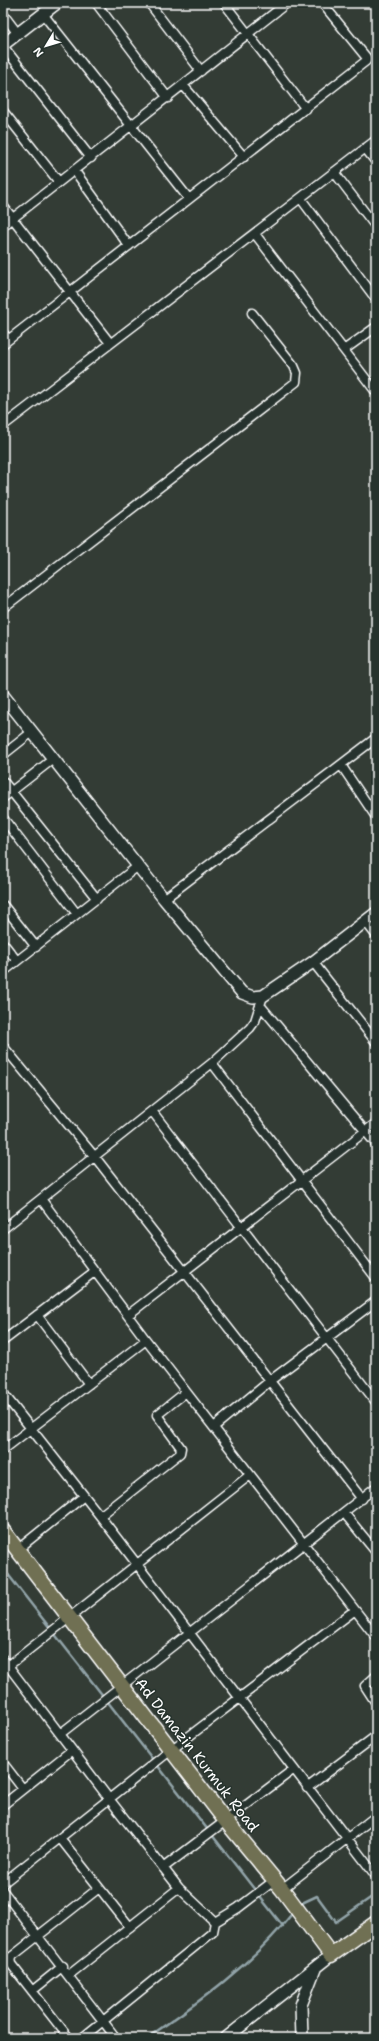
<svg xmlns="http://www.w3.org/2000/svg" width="379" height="2041" font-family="'Shantell Sans',sans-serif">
	<rect width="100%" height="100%" fill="#333c35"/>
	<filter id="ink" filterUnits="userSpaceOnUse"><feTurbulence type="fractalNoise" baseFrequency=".025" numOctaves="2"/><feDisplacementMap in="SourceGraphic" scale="8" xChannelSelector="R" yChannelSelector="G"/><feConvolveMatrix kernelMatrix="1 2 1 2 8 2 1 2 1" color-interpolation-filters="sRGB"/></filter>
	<g filter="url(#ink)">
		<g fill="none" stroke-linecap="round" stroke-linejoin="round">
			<path stroke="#92a4a9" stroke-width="2.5" d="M3,1568L255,1890
				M260,1897L283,1926
				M302,1903L317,1896L336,1922L376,1894
				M147,2038C199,2002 251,1965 291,1915"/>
			<defs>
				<path id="street" d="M96,3L168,98
					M149,3L201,71
					M224,3L306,109
					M3,14L18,34
					M43,14L189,199
					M3,46L91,158
					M183,85L244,157
					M3,111L59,182
					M365,148L376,162
					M74,170L129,246
					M334,172L376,227
					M301,199L376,299
					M3,206L110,343
					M3,226L287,3
					M255,234L376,392
					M3,333L8,339
					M3,344L366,61V57L322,3
					M344,350L376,327
					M3,426L376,140
					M3,608L296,382L297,373L294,366L252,313
					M3,755L32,732
					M341,765L376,817
					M3,781L97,899
					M3,798L53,759
					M3,818L77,914
					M164,899L376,738
					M3,905L36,947
					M365,921L376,935
					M3,943L17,961
					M313,962L376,1042
					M3,972L138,866
					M260,1005L376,1144
					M3,1046L95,1157L362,1499
					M212,1063L376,1278
					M152,1111L376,1402
					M41,1199L146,1340L376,1637
					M3,1229L212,1063L250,1028L255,1021L263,996
					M37,1315L89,1384
					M128,1315L376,1123
					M3,1341L94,1272
					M3,1393L100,1516L376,1876
					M214,1427L271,1380L376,1301
					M3,1450L146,1340
					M344,1513L376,1552
					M100,1516L180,1453L181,1448L157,1415L186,1392
					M17,1550L84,1496
					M3,1659L110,1800L179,1888L215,1922
					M3,1670L250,1475
					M376,1676L365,1686L376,1703
					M60,1734L376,1487
					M3,1763L23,1789
					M307,1788L376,1736
					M3,1805L72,1750
					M60,1838L130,1927
					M163,1868L294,1769
					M3,1883L171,1750L355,1610
					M282,1889L376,1816
					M3,1891L116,2038
					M69,1975L179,1888
					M32,1991L63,1966
					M69,2038L11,1964L10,1958L99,1888
					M82,2038L213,1932L215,1922L238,1908L275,1880"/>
				<path id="secondary" d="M3,45L57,3
					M3,695L164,899L242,993L253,997L263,996L313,962L376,913
					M226,2038L331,1955
					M302,2038L301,2005L315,1969"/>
				<path id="highway" d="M3,1531L225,1820L282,1889L331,1955L376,1923"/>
			</defs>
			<use href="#street" stroke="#fff" stroke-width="11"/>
			<use href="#secondary" stroke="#fff" stroke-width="14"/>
			<use href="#highway" stroke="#fff" stroke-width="17"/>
			<use href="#street" stroke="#26332d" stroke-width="8"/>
			<use href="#secondary" stroke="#26332d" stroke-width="11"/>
			<use href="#highway" stroke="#706f52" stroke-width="14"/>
		</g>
	</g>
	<g text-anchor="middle" stroke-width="3" stroke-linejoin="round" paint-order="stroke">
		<g font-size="15" fill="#fff" stroke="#26332d">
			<text transform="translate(197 1755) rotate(52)" y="5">Ad Damazin Kurmuk Road</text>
		</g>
	</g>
	<rect width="379" height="2041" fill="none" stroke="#26332d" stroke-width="16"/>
	<rect x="8" y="8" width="363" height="2025" fill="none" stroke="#fff" stroke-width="1.5" filter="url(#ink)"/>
	<g transform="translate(46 46) rotate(232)" stroke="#26332d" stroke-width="3" paint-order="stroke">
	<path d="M0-3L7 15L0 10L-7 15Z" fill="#ffffff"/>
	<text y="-6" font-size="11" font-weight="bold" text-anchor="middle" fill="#ffffff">N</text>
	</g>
</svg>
